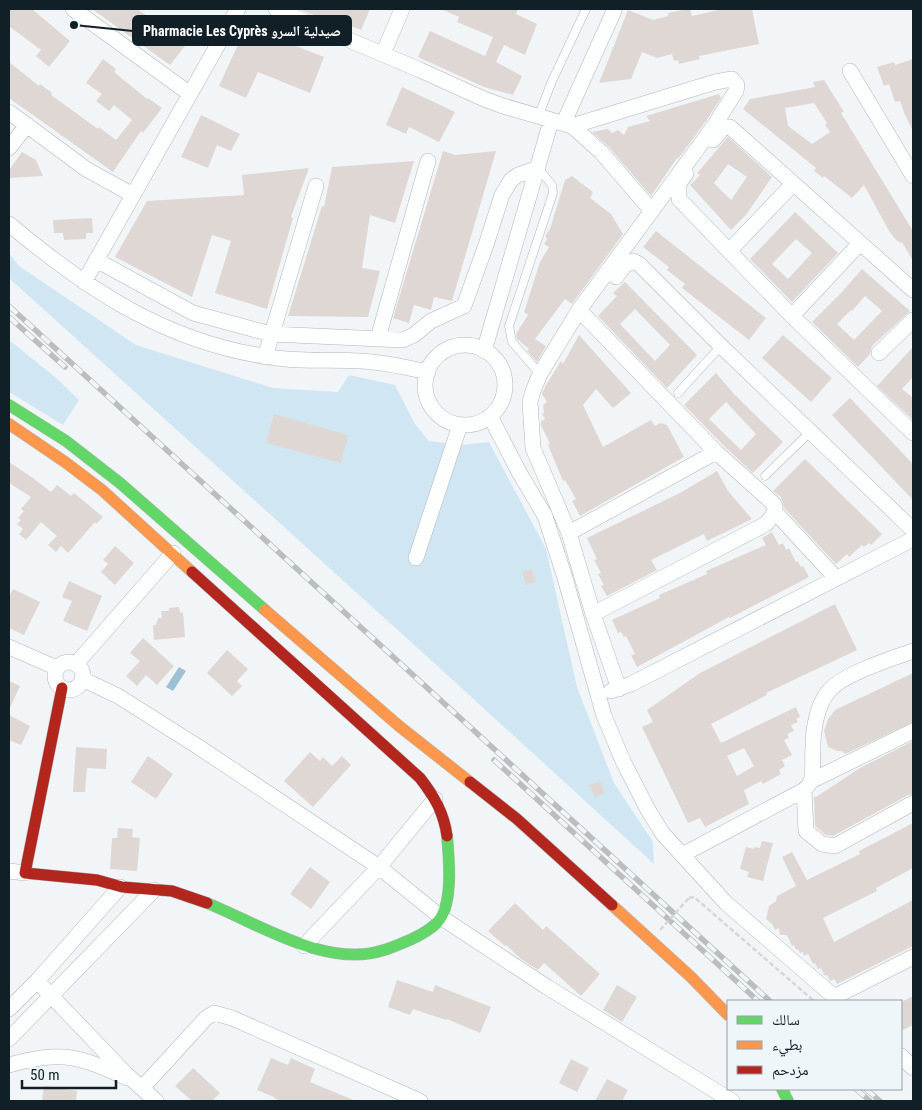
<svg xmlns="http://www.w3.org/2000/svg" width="922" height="1110" font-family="'Roboto Condensed','Noto Naskh Arabic',sans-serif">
	<rect width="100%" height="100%" fill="#f2f5f7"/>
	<path fill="#d0e7f3" d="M9,253L19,266L136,345L273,388L338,392L349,375L395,385L415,424L429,441L461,445L489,442L546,549L577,687L614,783L653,842L654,864L433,662L9,278Z
		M9,340L54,376L79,400L63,425L9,392Z"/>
	<path fill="#9dc0d2" d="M179,667L186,671L173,691L166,687Z"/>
	<path fill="#dfd7d4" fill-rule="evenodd" d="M9,9H32L70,41L49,67L36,56L41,50L9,26Z
		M92,9H137L150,18L149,20L165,32L169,27L188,42L170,65Z
		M299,9H370L361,30L338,21L336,24Z
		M441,9H518L516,14L537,24L525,55L504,45L496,62L522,76L513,95L484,87L418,57L430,31L485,56L493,37L457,22L459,17Z
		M687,9H690L692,16L723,9H752L759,44L699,56L700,59L679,64L678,60L674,61L672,54L657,58L642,52L631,79L599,83L628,10L653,20L668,16V13Z
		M246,27L284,45L286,42L324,57L310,93L258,72L246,98L219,86Z
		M103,59L116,69L114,72L130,85L147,99L148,98L162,108L143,133L141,131L113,172L9,98V62L39,86L40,84L52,93L51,95L98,129L99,127L116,140L132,120L114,105L109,111L96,101L102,94L86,83Z
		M913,59V131L905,115L900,101L895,102L889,84L884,86L877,67L894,62L895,65Z
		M824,80L844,112L841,113L913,231V261L902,242L901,243L896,240L889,231L864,185L852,198L824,176L823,178L814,171L816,168L743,109L750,99L815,87L813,82ZM814,103L827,123L825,125L830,132L812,144L788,126L785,108Z
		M402,87L455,112L439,142L409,127L406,134L386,125Z
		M719,94L721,98L706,121L678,159L677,158L651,196L608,146L592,132L608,129L612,133L618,130L624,135L628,127L650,121L646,116Z
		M201,115L240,134L231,151L217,145L208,168L181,157Z
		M728,137L772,177L746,215L731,230L690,185L700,175L697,173ZM728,164L747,177L731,200L714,183Z
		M443,151L455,155L496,151L452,301L434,297L431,310L414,305L409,323L393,318Z
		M22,152L36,160L43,176L9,178V170Z
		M414,161L395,223L370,215L362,268L380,271L368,317L288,316L322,206L324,207L332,167Z
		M309,168L291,217L293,218L267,309L215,293L231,241L212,235L192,297L115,257L147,201L244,195L242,175Z
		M572,176L593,192L590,198L611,214L623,234L572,304L565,299L535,339L546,346L537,362L527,351L529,349L517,339L516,334L528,315L524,312L540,262L549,247L544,244L547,239L545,236L550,229L565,180Z
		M795,212L838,253L792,302L750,259ZM796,239L812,253L788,279L772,264Z
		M92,218L93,233H86V239L64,240L63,233H54L53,220Z
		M656,231L766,318L749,340L682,288L685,284L667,270L669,267L643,247Z
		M862,269L910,311L872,346L870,354L858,367L812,322L841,293ZM865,296L882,311L854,340L837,324L851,310L852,311Z
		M625,282L697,355L667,388L598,316L617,296L613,293ZM635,309L670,345L655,361L620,324Z
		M579,335L631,393L613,408L596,389L583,405L603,447L651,420L655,426L660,423L667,425L684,457L580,516L572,501L576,499L565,480L563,481L548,445L550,444L541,425V421L545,419L542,414L544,413L543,405L547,402L542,394L546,385L561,361L563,364Z
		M783,335L832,378L811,402L762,358Z
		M913,347V377L902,389L913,398V420L877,386Z
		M716,373L734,394L783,442L753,473L723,445L684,405ZM726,402L756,434L741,450L709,419Z
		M850,398L913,464V500L832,415Z
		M274,414L348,435L341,463L266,443Z
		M805,459L882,534L871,545L869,543L864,547L862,545L849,557L847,554L836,564L784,508L781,497L773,491Z
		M9,462L33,478L51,492L57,485L71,496L74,493L103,517L96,524L95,522L68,553L61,546L56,552L48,545L57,536L41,522L26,540L19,534L23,529L17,524L21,520L18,518L24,511L21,509L31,497L9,483Z
		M717,471L728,491L752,519L707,541L704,534L651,560L657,570L607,596L601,586L604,585L598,574L601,573L594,560L597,559L587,538L680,493Z
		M772,532L779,545L783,543L786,550L789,548L796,562L798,561L801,567L803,566L809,577L730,618L729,617L637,667L631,655L635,654L626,636L624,637L621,632L618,633L612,620L660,598L659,595L707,574L706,571L766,545L762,538Z
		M115,546L134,563L115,585L101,572L108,564L103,560Z
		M532,569L536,582L526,585L522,572Z
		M69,581L102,596L87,631L63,621L72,601L62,597Z
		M13,589L40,602L24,635L9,628V597Z
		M835,604L857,650L766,693L767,695L711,724L721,743L796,707L800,717L796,719L798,722L791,725L794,731L787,734L789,738L784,740L792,755L782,760L785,766L779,770L781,774L763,784L761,781L744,790L749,804L705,827L700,818L688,823L642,727L653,722L647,710L700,673ZM744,748L754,766L737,776L727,756Z
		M179,607L180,613L183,612L185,637L154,640L153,625H156L158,618H162L161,611H169V608Z
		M143,638L174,666L157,685L146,675L137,686L126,676L140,661L130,653Z
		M227,650L248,669L237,681L242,686L232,696L207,673Z
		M913,673V722L845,754L842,751H837L828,747L824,731L828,719L835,710Z
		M9,681L20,686L9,710Z
		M9,715L30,726L21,745L9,740Z
		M913,741V794L908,795L833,836L826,835L815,826L814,797H816L860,768Z
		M76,747L107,749L106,769L87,768L85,792H73Z
		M310,752L320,761L323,757L332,766L342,756L351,765L313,807L284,781Z
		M148,756L173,774L156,799L131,782Z
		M600,781L605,793L595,797L589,785Z
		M913,823V868L876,888L877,891L823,918L834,942L913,900V946L837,984L834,979L830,981L827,975L825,976L821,968L818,969L815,963L813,964L808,954L804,956L803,952L800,953L798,949L796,950L794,945L792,946L787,935H780L779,928L775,930L772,924L766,919L769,906L776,901L777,896L796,886L782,857L792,852L807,880L860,854L859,851Z
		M118,828L133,829L132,837L140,838L137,871L110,869L112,838H117Z
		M762,841L773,843L763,881L747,877L749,872L740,869L746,847L754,849V847L760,848Z
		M310,867L330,882L311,909L290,894Z
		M515,903L543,930L546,926L600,974L581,996L544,963L538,970L521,959L506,945L505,946L488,931Z
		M397,980L433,992L435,985L491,1007L480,1033L447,1019L446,1020L413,1009L410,1015L388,1007Z
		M617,985L637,997L622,1022L603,1010Z
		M913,996V1025L901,1031V1002Z
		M271,1058L288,1065L291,1058L315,1069L310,1082L356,1101H280L274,1098V1097L257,1090Z
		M571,1059L589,1068L577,1092L559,1083Z
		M193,1068L220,1093L212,1101H192L175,1086Z
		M607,1079L628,1090L622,1101H595Z
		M44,1086L77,1091L76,1101H42Z"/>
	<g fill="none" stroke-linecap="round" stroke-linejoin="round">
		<defs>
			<path id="lane" d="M538,117L552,81L586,9
				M538,168L552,185L553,193L509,326L512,342L540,374
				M678,393L721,346
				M765,476L810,432"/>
			<path id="street" d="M73,9L190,94
				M276,9L420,70L484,99L503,106L572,126L601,152L652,211
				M383,54L402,9
				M850,71L913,176
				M9,112L86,169L133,195
				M564,122L614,11
				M572,126L715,82L732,79L737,85L736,91L714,126L579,310L716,452L774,504C777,513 771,517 766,524L593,614
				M713,140L724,127H730L913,290
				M9,148L27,125
				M686,174L679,183V199L729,251
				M793,184L729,251L792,316L913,433
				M9,224C89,291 170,345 277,358C304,362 332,359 360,361C383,362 405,367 428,372
				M96,260L193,313L271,334L403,340L414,335L431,321L464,306L486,245L502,195L511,180L518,175L538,168
				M616,277L624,266L633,261L639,264L721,346L913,530
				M84,282L238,9
				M579,310L540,374L533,391L530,402L533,448L569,533L593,614L619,689
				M792,316L860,243
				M378,338L428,161
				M425 385a40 40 0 1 1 80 0a40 40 0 1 1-80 0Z
				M484,351L551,121
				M879,353L913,320
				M265,357L316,186
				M490,416L519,472L545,516L565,578L604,716L623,761L648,810L663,834L726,903L839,1001
				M775,512L836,578
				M569,533L716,452
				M416,558L460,425
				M9,647L57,668
				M55 676a14 14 0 1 1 28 0a14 14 0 1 1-28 0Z
				M76,664L173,553
				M82,679L118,696L197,746L379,867L442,918L547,987L732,1101
				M611,691L631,684L913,539
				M811,781L913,731
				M804,790L806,831L822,844L835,846L913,803
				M682,855L804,790C806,788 810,784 811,781C814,774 812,755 813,747C813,729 817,706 828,692C842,674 891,659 913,651
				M9,871L25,873
				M304,946L379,867L435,799
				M37,981L126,1074L156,1101
				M834,997L913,957
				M9,1009L37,981L120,887
				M9,1039L154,890
				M901,1056L913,1068
				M9,1065C63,1050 78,1056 127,1078
				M142,1088L206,1018L214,1013L232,1018L420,1101"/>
			<path id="fast" d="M9,405L66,441L120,483L265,610
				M207,903C259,924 327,969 384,950C391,948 398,945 405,942C417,937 432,930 440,919C453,900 449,858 447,836
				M782,1089L788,1101"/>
			<path id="slow" d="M9,424L65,462L102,490L192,572
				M265,610L399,726L470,782
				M612,905L691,977L728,1015"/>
			<path id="jam" d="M192,572L420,778C434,796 444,813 447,836
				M62,688L25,873L97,880L122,887L172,891L207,903
				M470,782L517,819L612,905"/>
		</defs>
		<use href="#lane" stroke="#afb7bb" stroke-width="9"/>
		<use href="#street" stroke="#afb7bb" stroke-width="16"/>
		<use href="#fast" stroke="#afb7bb" stroke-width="12"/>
		<use href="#slow" stroke="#afb7bb" stroke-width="12"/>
		<use href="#jam" stroke="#afb7bb" stroke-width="12"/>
		<path stroke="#d6d7d8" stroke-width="2.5" stroke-dasharray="5 2.5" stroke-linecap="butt" d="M689,898L694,897L814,1001"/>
		<use href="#lane" stroke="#fdfefe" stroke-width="8"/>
		<use href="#street" stroke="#fdfefe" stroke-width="15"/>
		<use href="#fast" stroke="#63d668" stroke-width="11"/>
		<use href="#slow" stroke="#ff974d" stroke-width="11"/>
		<use href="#jam" stroke="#b3261e" stroke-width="11"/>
		<defs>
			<path id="rail" d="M9,306L770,1001
				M9,317L65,367
				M494,760L758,1001
				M856,1089L870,1101
				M866,1089L880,1101"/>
		</defs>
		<use href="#rail" stroke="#bcbdbe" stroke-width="5.5"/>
		<use href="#rail" stroke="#eff6fa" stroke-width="4" stroke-dasharray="11" stroke-linecap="butt"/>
		<path stroke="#d6d7d8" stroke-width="2.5" stroke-dasharray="5 2.5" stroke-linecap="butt" d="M660,930L689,898"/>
	</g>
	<path fill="none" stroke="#111f26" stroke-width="2" d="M74 25L133 31"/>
	<circle fill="#111f26" stroke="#eff6fa" stroke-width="2" cx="74" cy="25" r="5"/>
	<rect fill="#111f26" stroke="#111f26" stroke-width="2" x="133" y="16" width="218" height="29" rx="5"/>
	<g font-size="14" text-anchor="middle" font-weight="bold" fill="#fff">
		<text x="242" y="36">Pharmacie Les Cyprès صيدلية السرو</text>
	</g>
	<rect width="922" height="1110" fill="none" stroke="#111f26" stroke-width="20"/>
	<rect x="727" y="1000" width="175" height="90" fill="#eff6fa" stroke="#96a0a5"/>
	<rect x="737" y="1016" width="25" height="8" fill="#63d668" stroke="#96a0a5"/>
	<text x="772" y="1025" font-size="15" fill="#111f26">سالك</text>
	<rect x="737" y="1041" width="25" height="8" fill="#ff974d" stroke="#96a0a5"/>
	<text x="772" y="1050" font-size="15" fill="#111f26">بطيء</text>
	<rect x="737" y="1066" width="25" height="8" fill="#b3261e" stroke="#96a0a5"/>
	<text x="772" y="1075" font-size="15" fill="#111f26">مزدحم</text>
	<path d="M22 1080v8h94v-8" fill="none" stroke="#111f26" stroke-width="2.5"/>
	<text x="30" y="1080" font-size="15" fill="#111f26" stroke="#eff6fa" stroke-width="4" paint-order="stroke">50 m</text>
</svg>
